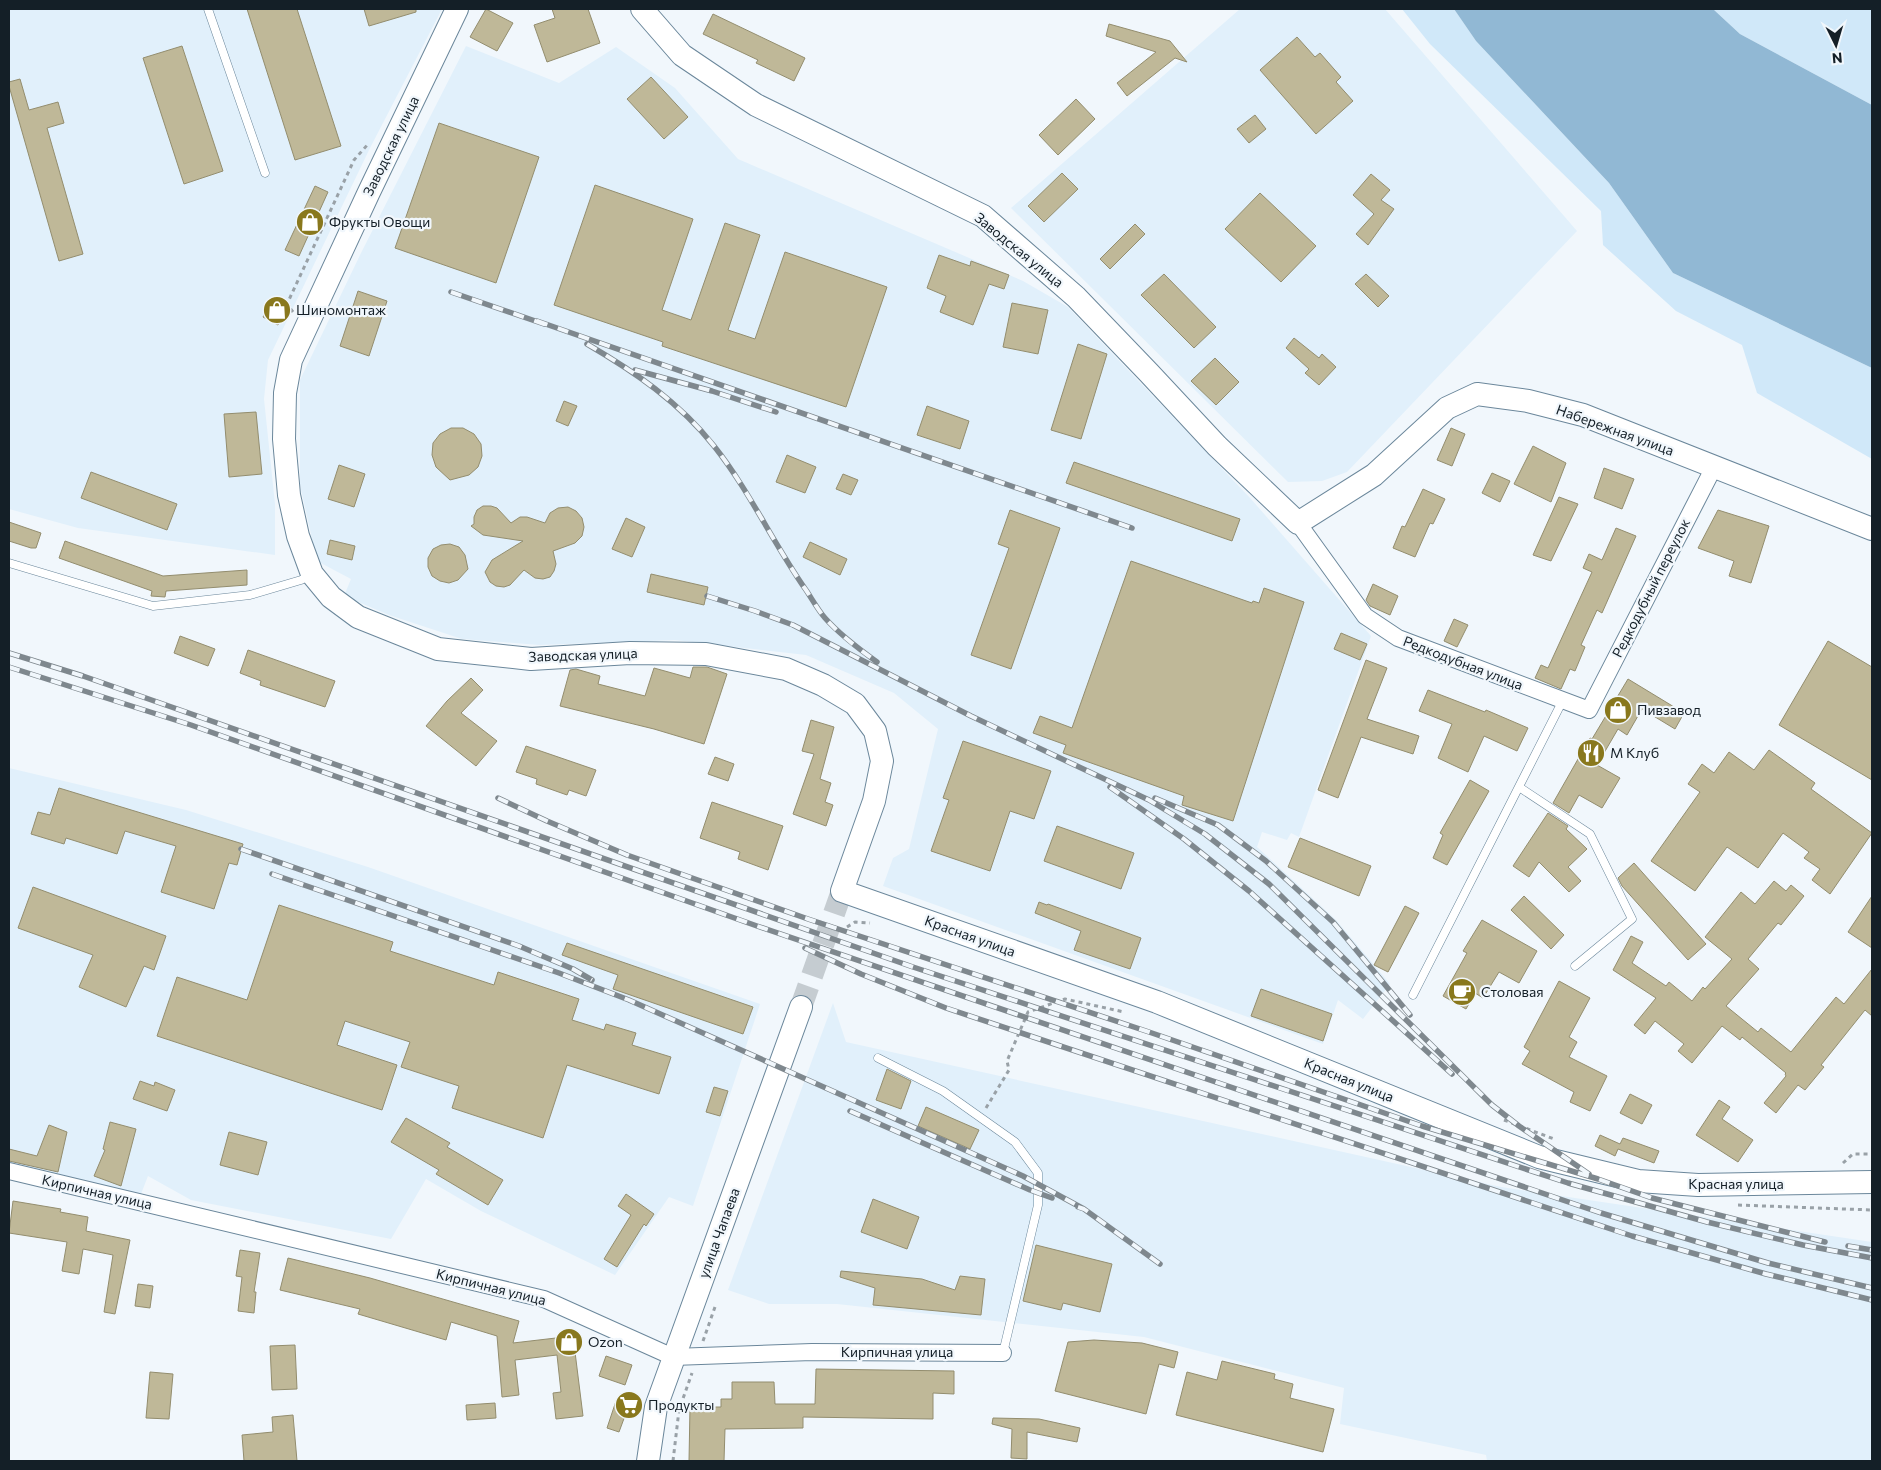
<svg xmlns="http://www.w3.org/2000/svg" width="1881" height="1470" font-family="Commissioner,sans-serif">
	<rect width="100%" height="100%" fill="#f1f7fc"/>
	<path fill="#e1f0fb" d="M9,9H442L370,148L268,360L264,399L275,504V555L78,528L9,509Z
		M1240,9H1385L1577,231L1347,472L1322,481L1288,482L1011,208Z
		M466,46L559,83L616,47L675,88L738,159L1023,281L1068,307L1251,499L1371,636L1299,837L1291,833L1287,840L1262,832L1257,847L1336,920L1390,984L1363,1019L1338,1000L1323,1044L883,886L893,858L909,849L938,729L894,693L806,655L675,640L539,645L462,639L389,615L344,596L351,579L317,561L300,485V380L361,253Z
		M9,768L186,810L368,867L760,1004L693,1206L669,1197L615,1275L481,1211L426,1179L391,1239L191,1200L148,1176L141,1194L9,1169Z
		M833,1003L846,1042L1501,1187L1872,1242V1461H1487L1486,1455L1340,1424L1344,1388L1144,1337L837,1304H769L728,1290Z"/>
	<path fill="#d0e8f9" d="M1402,9H1454L1476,41L1609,183L1673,273L1872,368V459L1757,393L1742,345L1676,311L1603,245L1601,211L1430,44Z
		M1713,9H1872V105L1740,34Z"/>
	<path fill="#91b8d4" d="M1454,9H1713L1740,34L1872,105V368L1673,273L1609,183L1476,41Z"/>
	<path fill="#bfb898" stroke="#938d6e" d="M247,9H297L341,146L295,160Z
		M364,9H416V12L369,26Z
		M486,9L513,23L497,51L470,37Z
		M552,9H588L600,43L547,62L534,25L555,18Z
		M713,14L805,58L794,81L756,63L758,60L703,34Z
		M1109,24L1170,41L1187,62L1175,58L1127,96L1117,83L1156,52L1106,36Z
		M1297,37L1315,57L1320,53L1341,77L1336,82L1353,101L1316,134L1260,70Z
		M182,46L223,171L184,184L143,58Z
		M651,77L688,117L664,139L627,99Z
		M20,79L29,110L58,102L64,123L47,128L83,254L59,261L9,86V82Z
		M1076,99L1095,119L1058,155L1039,135Z
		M1255,115L1266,129L1249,143L1237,129Z
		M439,123L539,157L496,283L395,248Z
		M1062,173L1078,189L1044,222L1028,206Z
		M1371,174L1390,190L1381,200L1394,209L1368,245L1356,234L1374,214L1353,195Z
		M595,185L693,219L662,310L691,320L725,223L760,235L728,330L755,339L785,252L887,287L846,407L662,346L663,342L554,305Z
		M315,186L328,192L299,256L285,250Z
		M1260,193L1316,246L1281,282L1225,229Z
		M1135,224L1145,234L1110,269L1100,259Z
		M939,255L970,266L971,261L1009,275L1004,289L989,284L973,325L940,312L946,296L927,288Z
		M1164,274L1216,327L1194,348L1141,295Z
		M1366,274L1389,296L1378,307L1355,284Z
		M358,291L387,301L369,356L340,346Z
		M271,303L286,311L278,325L263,317Z
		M1012,303L1048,310L1038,354L1003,347Z
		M1294,338L1319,358L1322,354L1336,367L1319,385L1305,373L1309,369L1286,348Z
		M1078,344L1107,354L1081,439L1051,430Z
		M1215,358L1239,382L1216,405L1191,381Z
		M564,401L577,406L568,426L556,421Z
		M927,406L969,421L960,449L917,435Z
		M256,412L262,474L229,477L224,414Z
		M451,428H463L474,434L481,444L482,456L478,467L469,475L450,480L436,467L432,455L433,443L440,434Z
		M1451,428L1465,434L1452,466L1437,460Z
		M1533,446L1566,463L1551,502L1514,484Z
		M787,455L816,467L805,493L776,482Z
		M1074,462L1240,519L1232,541L1066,483Z
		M339,465L365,474L354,507L328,499Z
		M1604,468L1634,479L1622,509L1594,498Z
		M91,472L177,504L167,530L81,498Z
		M1492,473L1510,481L1500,502L1482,493Z
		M843,474L858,480L851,495L836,489Z
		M1423,489L1445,499L1433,524L1430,523L1415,557L1393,548L1402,526L1405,527Z
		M1559,497L1578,504L1551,561L1533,555Z
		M483,506H491L497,508L511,523L520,517H527L545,523L550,513L558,508L568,507L576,511L582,518L584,527L582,536L575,543L553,551L556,564L554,571L550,577L543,579L535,578L524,570L510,585L504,587L496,586L490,582L485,572L492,560L523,541L483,535L471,526L474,524V517L477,510Z
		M1010,510L1060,528L1011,669L971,655L1009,548L998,544Z
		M1718,510L1769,526L1751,583L1729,576L1734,561L1698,548Z
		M626,518L645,527L632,557L612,549Z
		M9,522L41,533L36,548H31L9,541Z
		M1616,528L1636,536L1602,613L1597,610L1581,645L1585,647L1575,671L1570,669L1561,689L1535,678L1541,665L1548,668L1592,572L1583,568L1589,554L1602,560Z
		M330,540L355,546L352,560L327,554Z
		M65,541L163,576L247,570V585L166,591L165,597L151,596L152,591L59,558Z
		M810,542L847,559L840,575L803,557Z
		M450,544L459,547L465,555L468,569L458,580L449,583L440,581L432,576L428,567V558L433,549L441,545Z
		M1131,561L1252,603L1253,601L1259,603L1264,588L1304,602L1233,821L1182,805L1184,796L1063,753L1066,745L1033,733L1040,716L1072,728Z
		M651,574L708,587L704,605L647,592Z
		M1373,584L1398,596L1390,615L1370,606L1366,600Z
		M1454,619L1468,625L1457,647L1444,641Z
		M1341,633L1367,644L1360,660L1334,649Z
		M180,636L215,649L208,666L174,653Z
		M1828,641L1872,667V780L1779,725Z
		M248,650L335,681L325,707L260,685L261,681L240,673Z
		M1366,660L1387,668L1367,719L1419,736L1413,754L1361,737L1338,798L1318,790Z
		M693,667H707L727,674L704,744L654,729L560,706L570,670L576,669L600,676L598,684L645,696L654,668L690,678Z
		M471,678L483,690L461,713L497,741L476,766L426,726L447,701Z
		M1628,679L1684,713L1675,729L1642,709L1627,735L1618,729L1597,765L1620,778L1602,808L1579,795L1569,813L1553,803L1590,738L1592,739Z
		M1428,690L1485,712L1486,710L1528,728L1517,751L1484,736L1468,772L1438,758L1452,724L1419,711Z
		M811,720L834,727L820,779L831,783L825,802L833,805L826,826L793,814L814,754L802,751Z
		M963,741L1051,771L1034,819L1010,811L990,871L931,851L949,800L943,798Z
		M526,746L596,770L586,796L569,790L567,795L536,784L537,779L516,772Z
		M1769,750L1815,783L1811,789L1872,833L1830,894L1812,880L1820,869L1804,858L1809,852L1783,833L1758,868L1727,847L1695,891L1651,861L1700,792L1688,784L1702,764L1714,773L1729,752L1754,770Z
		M715,757L734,764L728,781L708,774Z
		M1470,780L1489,791L1447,865L1433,858L1443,835L1440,833Z
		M59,788L243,844L237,865L229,863L214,909L161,892L176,846L125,831L117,854L66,838L64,844L31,834L38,812L50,815Z
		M712,802L783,826L768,870L738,859L740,852L700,838Z
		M1548,813L1568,826L1566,829L1587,849L1568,867L1581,881L1569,892L1539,862L1529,877L1513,866Z
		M1057,826L1134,853L1121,889L1044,861Z
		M1300,838L1371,866L1359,896L1288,867Z
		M1634,863L1706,944L1688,960L1622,886L1618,878Z
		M1774,881L1786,891L1791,885L1804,896L1781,925L1778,923L1748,959L1759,969L1726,1006L1758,1032L1761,1028L1791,1052L1836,997L1844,1004L1872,969V1016L1865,1010L1821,1065L1824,1067L1805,1090L1798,1085L1776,1113L1764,1103L1786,1076L1785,1074L1786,1073L1742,1037L1740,1040L1722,1026L1692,1063L1678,1051L1684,1044L1655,1021L1645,1034L1634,1025L1656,998L1613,970L1631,936L1643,942L1632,963L1666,986L1669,982L1692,1001L1703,987L1705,989L1732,959L1705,937L1741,892L1755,904Z
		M33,887L166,936L154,970L144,966L126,1007L79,987L93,955L18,928Z
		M1524,896L1564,935L1551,949L1511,910Z
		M1872,896V948L1848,932Z
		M1039,902L1047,905L1048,904L1141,938L1130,969L1074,950L1081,931L1035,913Z
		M279,905L393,942L390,951L494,985L498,972L579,999L572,1020L604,1030L606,1024L636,1033L632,1045L671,1057L659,1094L567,1065L543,1138L452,1108L459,1086L401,1067L410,1042L345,1021L337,1045L397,1065L382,1110L157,1036L177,977L247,1000Z
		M1405,906L1419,913L1388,972L1374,965Z
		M1482,920L1537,951L1519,983L1499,972L1483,998L1475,993L1466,1009L1443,996L1467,953L1463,951Z
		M567,943L753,1007L743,1034L613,989L618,975L562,955Z
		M1559,981L1590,998L1569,1037L1577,1042L1569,1057L1607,1076L1590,1111L1570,1102L1574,1092L1522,1064L1530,1051L1524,1047Z
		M1261,989L1332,1014L1323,1041L1251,1016Z
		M887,1069L911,1081L901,1109L876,1100Z
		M140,1081L154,1086L155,1082L175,1090L167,1111L133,1099Z
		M714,1087L728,1091L720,1116L706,1112Z
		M1630,1094L1652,1105L1642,1124L1620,1113Z
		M1719,1100L1730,1107L1722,1119L1753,1140L1738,1162L1696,1135Z
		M926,1107L979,1130L970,1149L918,1126Z
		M406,1118L450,1143L447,1147L503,1180L488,1205L436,1174L439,1170L391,1142Z
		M110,1122L136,1129L121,1186L94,1176L105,1150L103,1149Z
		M49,1125L67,1132L58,1172L9,1161V1149L37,1156Z
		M229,1132L267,1142L258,1175L220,1165Z
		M1600,1135L1620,1144L1623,1138L1659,1151L1654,1163L1618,1149L1615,1156L1595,1146Z
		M626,1194L654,1214L646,1226L644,1224L617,1267L604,1259L631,1215L618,1206Z
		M873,1199L919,1217L907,1249L861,1232Z
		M13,1201L61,1209L60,1212L88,1217L86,1231L130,1240L115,1314L104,1312L113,1255L83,1249L79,1274L62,1271L67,1242L9,1233Z
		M1036,1245L1112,1264L1100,1312L1063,1303L1061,1310L1023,1301Z
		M240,1250L260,1253L254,1292H256L254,1313L238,1311L242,1277L236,1276Z
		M288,1258L370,1278L519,1321L513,1343L573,1336L583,1416L556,1419L553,1393L561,1392L557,1355L515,1360L519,1395L502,1397L497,1336L451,1322L446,1340L358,1314L360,1309L280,1290Z
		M841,1271L922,1279L955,1290L960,1276L985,1279L981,1315L873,1305L875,1288L840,1277Z
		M138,1284L153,1286L150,1308L135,1306Z
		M1094,1340L1142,1343L1178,1352L1174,1368L1159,1364L1146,1414L1055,1391L1068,1342Z
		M295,1345L297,1389L272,1390L270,1346Z
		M606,1356L632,1365L625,1385L599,1376Z
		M1222,1361L1275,1374L1274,1379L1293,1384L1290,1398L1334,1409L1323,1452L1176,1415L1187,1372L1217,1380Z
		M816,1369L954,1371V1394L933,1393V1419L803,1417V1428L725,1429L724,1461H689L690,1407H721V1399H732V1382H774L775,1404H815Z
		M150,1372L173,1374L169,1419L146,1418Z
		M616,1401L629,1405L619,1432L607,1428Z
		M495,1403L496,1418L467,1420L466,1405Z
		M293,1415L297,1461H244L242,1435L273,1432L272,1417Z
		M993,1418L1039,1419L1080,1428L1077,1442L1027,1432V1459L1011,1458L1012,1429L992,1424Z"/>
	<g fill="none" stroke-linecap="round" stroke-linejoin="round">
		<path stroke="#c5ccd1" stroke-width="22" stroke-dasharray="22 11" stroke-linecap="butt" d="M801,1007L842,891"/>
		<defs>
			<path id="lane" d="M208,9L265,173
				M9,563L153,606L250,595L301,580L311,575
				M1519,787L1590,834L1632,919L1575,966
				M1413,995L1563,700
				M878,1058L943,1091L1015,1142L1038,1173V1205L1003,1353"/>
			<path id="street" d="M1298,523L1365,616L1398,638L1589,710L1714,467
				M9,1171L544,1299L673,1357L812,1352L1003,1353"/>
			<path id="secondary" d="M457,9L369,192L291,360L285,393L284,439L289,495L298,536L312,574L331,597L358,617L438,649L531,659L630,653L706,654L786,669L823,685L855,704L875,731L882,761L874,801L842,891L1157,1002L1539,1157L1638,1181L1698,1185L1872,1182
				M642,9L682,55L756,105L983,216L1076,297L1149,373L1217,446L1298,523L1374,475L1447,408L1477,394L1528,401L1583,415L1872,529
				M648,1461L656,1407L801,1007"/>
		</defs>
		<use href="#lane" stroke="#6b879b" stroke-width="9"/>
		<use href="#street" stroke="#6b879b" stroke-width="18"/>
		<use href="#secondary" stroke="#6b879b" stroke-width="24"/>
		<path stroke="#99a1a7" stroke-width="3" stroke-dasharray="4 4" stroke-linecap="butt" d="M293,312L287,304L354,160L369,143
			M847,927L855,922L870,923
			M986,1108L1009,1070L1007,1061L1028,1012L1065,999L1124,1012
			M1504,1120L1554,1139
			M1843,1163L1853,1154H1872
			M1738,1205L1872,1210
			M703,1341L715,1307
			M673,1461L679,1410L692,1373"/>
		<use href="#lane" stroke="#fff" stroke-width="8"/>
		<use href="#street" stroke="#fff" stroke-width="16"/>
		<use href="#secondary" stroke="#fff" stroke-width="22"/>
		<defs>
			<path id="rail" d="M451,292L544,324
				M537,321L1132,528
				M587,344C635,372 679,402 714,446C749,490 773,543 806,590C812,599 818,610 825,618C840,635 859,649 877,662
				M635,370L712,391L776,412
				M707,596L755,611L793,625L971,716L1149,800L1205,834L1269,884L1492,1105L1519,1126L1589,1174
				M9,653L83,676L913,967L1568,1183L1707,1222L1803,1245L1872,1258
				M9,667L191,725L757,926L1601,1213L1768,1263L1872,1288
				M1110,787L1184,839L1249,891L1452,1074
				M498,798L547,821L627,855L808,919L1149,1032L1422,1126L1598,1179L1652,1198L1825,1242
				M1155,798L1218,825L1266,861L1333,922L1410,1015
				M241,849L519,946L573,969L592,980
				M272,874L559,973L629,1000L1023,1176L1084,1209
				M805,948L861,974L946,1008L1632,1236L1766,1274L1872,1300
				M850,1111L1030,1190L1052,1198
				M1078,1207L1084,1209L1160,1264
				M1848,1246L1872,1250"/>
		</defs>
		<use href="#rail" stroke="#7f888e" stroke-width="5.5"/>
		<use href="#rail" stroke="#f1f7fc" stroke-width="4" stroke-dasharray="11" stroke-linecap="butt"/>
	</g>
	<defs>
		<symbol id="shop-disc" viewBox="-11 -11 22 22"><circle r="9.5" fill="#89781d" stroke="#f1f7fc"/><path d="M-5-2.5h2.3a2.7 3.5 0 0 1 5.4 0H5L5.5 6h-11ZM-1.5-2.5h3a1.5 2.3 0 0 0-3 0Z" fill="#fff"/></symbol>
		<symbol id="restaurant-disc" viewBox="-11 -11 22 22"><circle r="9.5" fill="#89781d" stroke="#f1f7fc"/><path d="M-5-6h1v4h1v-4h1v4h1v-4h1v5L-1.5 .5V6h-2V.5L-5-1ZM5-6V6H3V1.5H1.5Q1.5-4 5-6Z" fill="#fff"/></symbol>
		<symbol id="cafe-disc" viewBox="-11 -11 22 22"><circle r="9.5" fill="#89781d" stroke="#f1f7fc"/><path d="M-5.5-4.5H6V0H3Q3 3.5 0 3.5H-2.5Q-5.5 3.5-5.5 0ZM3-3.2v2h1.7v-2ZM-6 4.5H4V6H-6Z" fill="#fff"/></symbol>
		<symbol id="supermarket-disc" viewBox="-11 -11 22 22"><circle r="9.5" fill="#89781d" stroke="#f1f7fc"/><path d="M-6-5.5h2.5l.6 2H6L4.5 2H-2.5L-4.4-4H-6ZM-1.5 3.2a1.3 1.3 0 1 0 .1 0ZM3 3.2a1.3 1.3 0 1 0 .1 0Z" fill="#fff"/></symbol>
	</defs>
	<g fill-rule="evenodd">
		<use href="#shop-disc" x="294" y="206" width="32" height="32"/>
		<use href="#shop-disc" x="261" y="294" width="32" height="32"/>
		<use href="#shop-disc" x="1602" y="694" width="32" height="32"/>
		<use href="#restaurant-disc" x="1575" y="737" width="32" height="32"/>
		<use href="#cafe-disc" x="1446" y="976" width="32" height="32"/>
		<use href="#shop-disc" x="553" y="1326" width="32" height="32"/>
		<use href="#supermarket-disc" x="613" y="1389" width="32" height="32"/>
	</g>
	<g text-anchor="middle" stroke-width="4.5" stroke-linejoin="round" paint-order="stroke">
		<g font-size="14" fill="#141f27" stroke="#f1f7fc">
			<text transform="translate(391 146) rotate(-64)" y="5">Заводская улица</text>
			<text transform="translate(1019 250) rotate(39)" y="5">Заводская улица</text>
			<text transform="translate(1615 430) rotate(20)" y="5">Набережная улица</text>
			<text transform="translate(1651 588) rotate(-63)" y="5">Редкодубный переулок</text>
			<text transform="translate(583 655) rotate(-2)" y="5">Заводская улица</text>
			<text transform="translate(1463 663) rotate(21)" y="5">Редкодубная улица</text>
			<text transform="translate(970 936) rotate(20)" y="5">Красная улица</text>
			<text transform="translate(1349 1080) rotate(22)" y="5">Красная улица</text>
			<text x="1736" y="1189">Красная улица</text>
			<text transform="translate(97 1192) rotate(13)" y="5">Кирпичная улица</text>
			<text transform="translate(719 1233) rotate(-70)" y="5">улица Чапаева</text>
			<text transform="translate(491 1287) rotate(14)" y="5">Кирпичная улица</text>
			<text x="897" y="1357">Кирпичная улица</text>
		</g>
		<g font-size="14" fill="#141f27" stroke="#f1f7fc" text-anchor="start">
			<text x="329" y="227">Фрукты Овощи</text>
			<text x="296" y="315">Шиномонтаж</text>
			<text x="1637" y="715">Пивзавод</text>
			<text x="1610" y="758">М Клуб</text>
			<text x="1481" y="997">Столовая</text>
			<text x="588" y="1347">Ozon</text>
			<text x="648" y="1410">Продукты</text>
		</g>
	</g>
	<rect width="1881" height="1470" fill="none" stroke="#141f27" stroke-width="20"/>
	<g transform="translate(1836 45) rotate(175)" stroke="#f1f7fc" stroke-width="4" paint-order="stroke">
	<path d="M0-4L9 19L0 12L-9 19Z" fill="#141f27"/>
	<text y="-8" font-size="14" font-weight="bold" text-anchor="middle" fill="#141f27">N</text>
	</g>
</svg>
